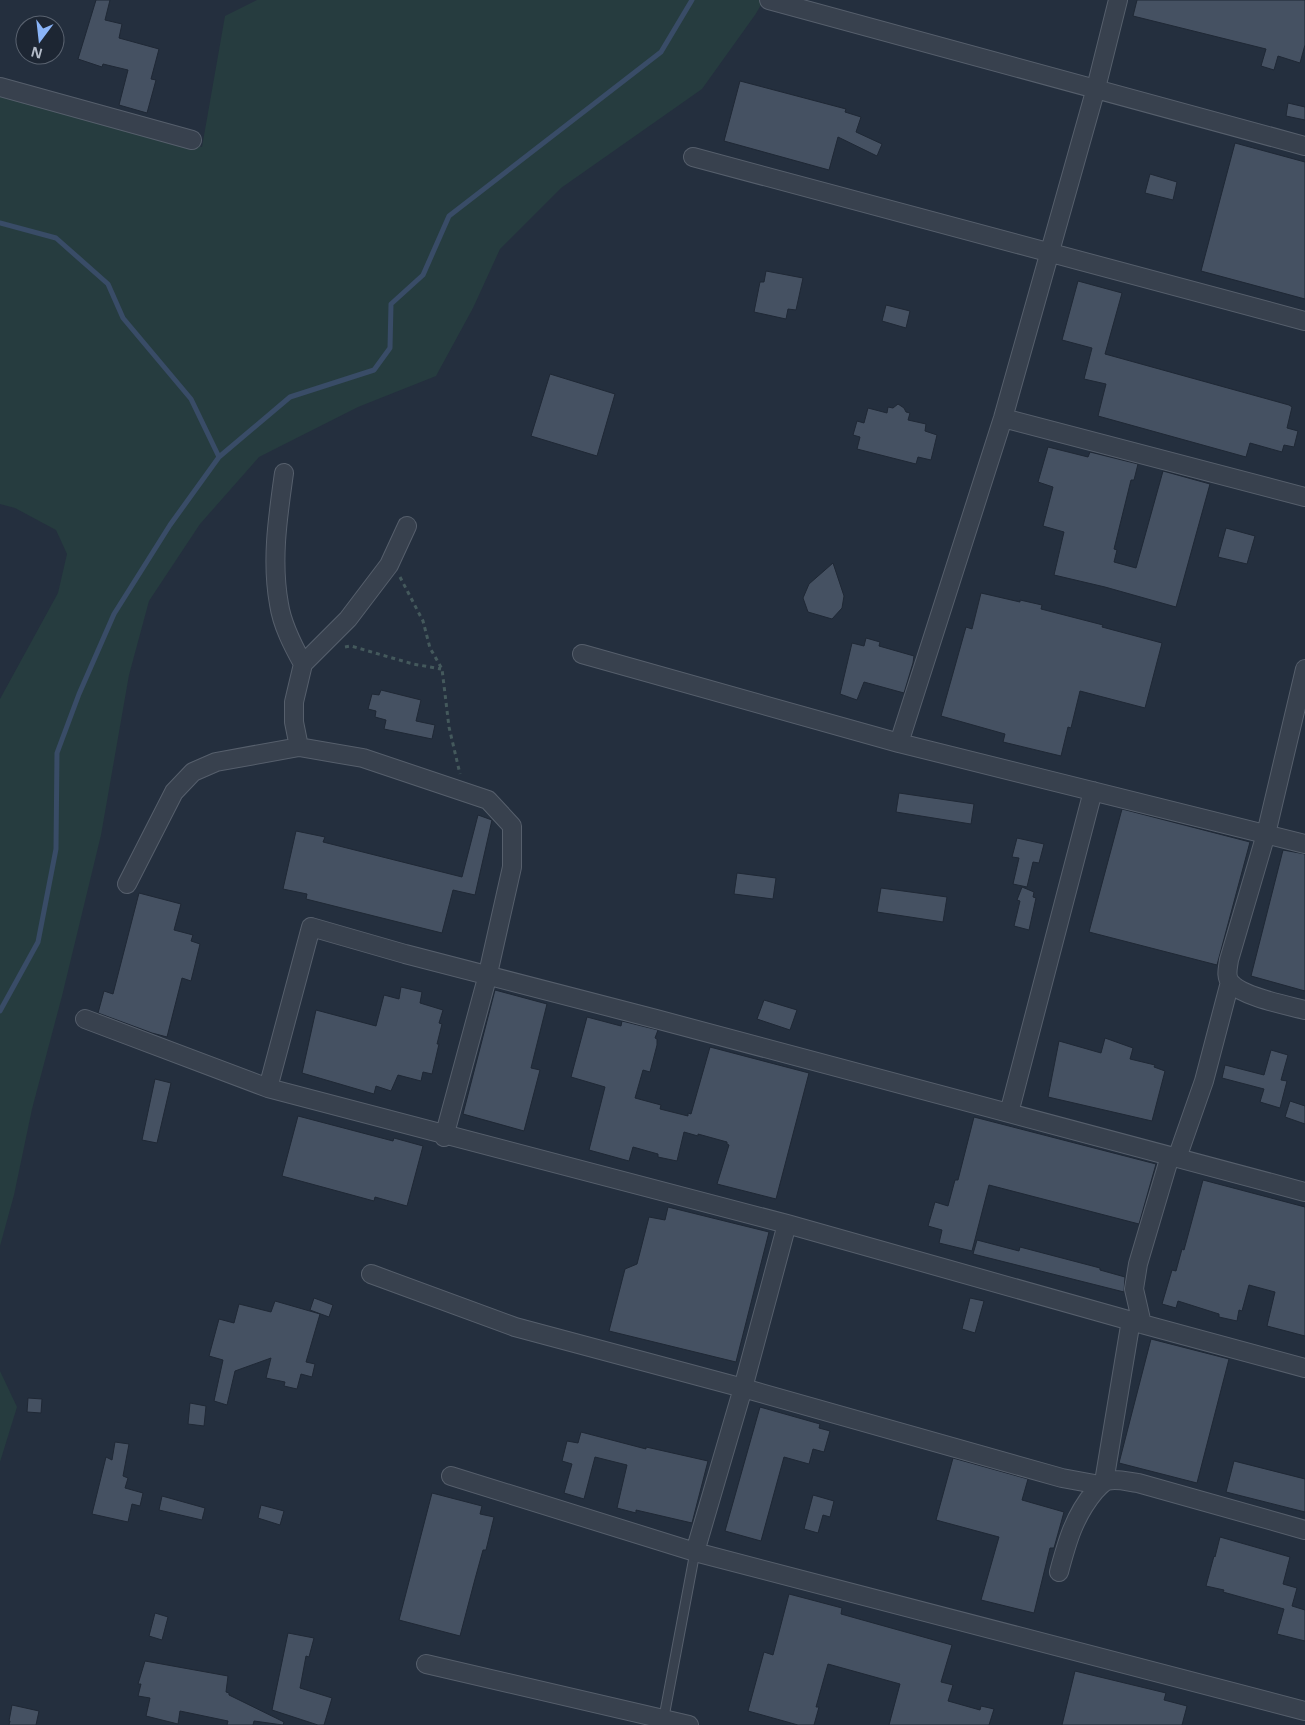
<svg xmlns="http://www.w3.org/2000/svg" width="1305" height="1725" font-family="'Noto Sans',sans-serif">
	<rect width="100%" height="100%" fill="#242f3e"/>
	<path fill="#263c3f" d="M257,0H764L755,15L702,89L561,188L500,249L473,308L436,376L358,407L259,457L200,524L149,601L129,675L101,835L62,996L32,1109L14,1195L0,1246V699L58,593L67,554L56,530L15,508L0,504V90L202,147L225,16Z
		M0,1371L17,1407L0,1462Z"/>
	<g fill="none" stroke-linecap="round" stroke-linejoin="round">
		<path stroke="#394c67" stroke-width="5" d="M0,223L56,238L108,284L123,318L191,399L219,457
			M0,1011L38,942L56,849L57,753L79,694L114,614L170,525L219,457L290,397L374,370L390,348L391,304L423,275L449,216L661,52L692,0"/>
	</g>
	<path fill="#455162" stroke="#1f2835" d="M96,0H110L105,20L122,24L119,38L159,49L151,79L156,80L147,113L119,105L128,70L103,64L102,67L78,59Z
		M1137,0H1305V45L1300,63L1278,56L1274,70L1261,66L1266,49L1133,16Z
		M740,81L846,109L845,112L861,117L856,132L882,144L877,156L838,137L829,170L724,141Z
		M1288,103L1305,107V120L1286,116Z
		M1235,143L1305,162V299L1201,271Z
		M1150,174L1177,182L1173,200L1145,193Z
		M766,271L803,278L796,310L788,309L786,319L754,312L760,282H764Z
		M1078,281L1122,293L1105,354L1289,405L1292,407L1287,428L1298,431L1294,447L1284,445L1282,452L1250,443L1246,457L1098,416L1106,384L1084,379L1092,348L1062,340Z
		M886,305L910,311L906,328L882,321Z
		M550,374L615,394L597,456L531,436Z
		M898,404L904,408L906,412L910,413L908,420L926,424L925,431L937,435L931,460L918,457L916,464L857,449L860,437L853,435L857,421L864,423L868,408L887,413L888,407L893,408Z
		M1048,447L1088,457L1090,452L1138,464L1134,480H1131L1114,549L1117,550L1114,562L1136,568L1163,471L1210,484L1176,607L1105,587L1054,575L1064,532L1043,526L1053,487L1038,482Z
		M1226,528L1255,536L1247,564L1218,557Z
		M833,563L844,596L842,608L832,619L808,612L803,598L809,584Z
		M981,593L1020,602V600L1042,605L1041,609L1103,625L1102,627L1162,643L1145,708L1080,691L1071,728L1068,727L1061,756L1003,742L1005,734L941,716L966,627L972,629Z
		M866,638L880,642L879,646L914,656L913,663L904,693L864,682L857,700L840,694L852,643L864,646Z
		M381,690L421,700L416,721L435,725L432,739L384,729L386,720L375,717L376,711L368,709L372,694L379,695Z
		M899,793L974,804L971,824L896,812Z
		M1122,809L1250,842L1217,965L1089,932Z
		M478,815L492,820L475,895L453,890L442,933L306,899L307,894L283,889L296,831L325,837L323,842L462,877Z
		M1017,838L1044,844L1039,863L1033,862L1027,887L1013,884L1019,858L1012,857Z
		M1283,850L1305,854V991L1251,976Z
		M737,873L776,878L773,899L734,894Z
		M1022,887L1034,892L1033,897L1036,898L1029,930L1014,926L1020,901L1017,900Z
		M881,888L947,897L943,922L877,912Z
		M139,893L181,904L174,930L193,935L191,941L200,944L191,981L182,978L167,1037L152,1033L98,1013L104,991L113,994Z
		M401,987L422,992L420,1003L443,1010L439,1023L442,1024L437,1044H439L432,1074L423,1072L421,1081L398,1075L391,1091L376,1086L374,1094L302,1073L316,1010L376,1026L384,995L399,999Z
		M495,990L547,1004L531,1068L540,1070L524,1131L463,1114Z
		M764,1000L797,1010L790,1030L757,1019Z
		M587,1017L621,1026L622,1021L658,1030L655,1038L657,1039V1045L650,1072L643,1070L635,1098L661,1105L660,1109L688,1116V1113L691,1114L710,1047L809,1073L776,1199L717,1184L729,1145L727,1144V1142L698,1134V1136L684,1132L677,1161L658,1157V1154L633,1147L629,1161L589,1150L605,1087L571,1077Z
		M1105,1038L1133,1048L1130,1059L1155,1065L1154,1067L1165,1071L1152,1121L1048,1097L1059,1041L1101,1053Z
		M1271,1050L1288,1055L1281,1080L1287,1081L1280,1108L1260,1102L1264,1089L1222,1078L1225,1065L1264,1075Z
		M155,1079L171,1083L157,1143L142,1140Z
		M1290,1101L1305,1106V1124L1285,1117Z
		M298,1116L393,1141L394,1138L423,1146L407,1206L375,1197L374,1201L282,1176Z
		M974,1117L1156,1164L1139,1224L989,1185L972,1251L939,1243L942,1230L928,1226L935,1202L948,1206L955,1180H958Z
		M1203,1180L1305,1207V1336L1267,1326L1275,1292L1249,1285L1242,1311L1239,1310L1237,1321L1219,1317V1314L1178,1301L1176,1308L1162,1304L1172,1270L1176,1271L1182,1249L1184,1250Z
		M668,1207L769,1232L736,1362L609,1331L625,1269L637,1264L649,1217L665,1220Z
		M977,1240L1019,1251L1020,1247L1100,1268V1270L1125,1277L1124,1292L973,1254Z
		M314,1298L333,1305L329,1317L310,1310Z
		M970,1298L984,1301L975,1333L962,1329Z
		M275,1301L320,1314L306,1362L315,1364L312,1377L301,1374L297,1389L284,1386L285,1382L266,1378L271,1358L235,1371L227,1405L214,1401L223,1360L209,1356L219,1319L234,1323L239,1304L271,1312Z
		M1151,1339L1229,1359L1197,1483L1119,1463Z
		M28,1398L42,1399L41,1413L27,1412Z
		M190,1403L206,1406L204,1426L188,1424Z
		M760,1407L820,1424L819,1428L830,1431L824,1452L813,1449L809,1464L784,1457L761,1541L725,1531Z
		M581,1432L646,1449V1447L708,1461L692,1523L636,1510V1513L617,1508L627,1465L595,1457L584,1499L564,1493L572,1464L562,1461L567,1441L578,1443Z
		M115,1442L129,1444L123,1476L128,1478L125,1488L143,1493L140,1506L132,1504L128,1522L92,1514L106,1457L112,1460Z
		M953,1458L1028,1479L1022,1500L1064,1512L1054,1548H1050L1034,1613L981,1600L999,1537L936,1520Z
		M1234,1461L1305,1479V1512L1226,1492Z
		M432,1493L482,1506L480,1514L494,1517L486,1550H483L475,1579L460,1636L399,1620Z
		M813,1495L834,1501L830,1517L823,1515L818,1533L804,1529Z
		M162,1496L205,1508L202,1520L159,1510Z
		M261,1505L284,1511L280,1525L258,1518Z
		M1220,1537L1290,1557L1283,1584L1297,1588L1292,1606L1305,1610V1641L1277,1634L1284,1609L1223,1592L1224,1590L1206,1586L1214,1556L1215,1557Z
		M789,1594L842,1608L841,1614L952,1645L941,1682L953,1685L948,1701L980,1710L981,1706L994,1709L989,1725H889L900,1684L828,1664L816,1707H819L814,1725H798L748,1711L764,1652L773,1655Z
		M155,1613L168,1617L162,1640L149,1636Z
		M288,1633L314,1638L309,1657L306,1656L300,1688L332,1698L324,1725H318L272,1710Z
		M145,1661L228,1676L226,1692L229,1693V1695L284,1722L283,1725L254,1721L253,1725H227L228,1721L180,1711L178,1724L146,1716L150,1698L138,1696L141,1684H138Z
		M1075,1671L1166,1693L1164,1700L1187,1706L1182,1725H1062Z
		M12,1705L39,1711L36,1725H9L10,1721H9Z"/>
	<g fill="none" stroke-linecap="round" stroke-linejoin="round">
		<defs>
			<path id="service" d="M663,1722L695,1552"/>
			<path id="minor" d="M769,0L1305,146
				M0,87L192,140
				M693,157L1305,321
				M1003,418L1305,497
				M284,473C278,516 271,560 279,604C282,625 293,646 303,664
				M582,654L899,743L1305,844
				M1305,669L1266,834L1229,960C1228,968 1225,977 1231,983C1243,997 1286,1005 1305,1010
				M899,743L1003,418L1096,88L1118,0
				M299,747L294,722V702L303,664L348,619L389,565L407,526
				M127,884L174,792L193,772L216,762L299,747L363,758L488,800L512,826V867L487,978L444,1137
				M85,1019L268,1088L787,1224L1142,1324L1305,1368
				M268,1088L311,927L405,954L656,1019L1305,1192
				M1009,1113L1093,791
				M1177,1158L1204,1081L1230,982
				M371,1274L515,1327L743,1388L1062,1478L1100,1485
				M1142,1324L1134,1289L1138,1264L1170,1156
				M451,1476L695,1552L1305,1711
				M1104,1482L1131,1320
				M695,1552L743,1388L787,1224
				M1059,1572C1067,1542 1074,1516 1095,1491C1099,1487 1102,1483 1107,1481C1117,1478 1128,1482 1138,1483L1305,1530
				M426,1664L689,1725"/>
		</defs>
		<use href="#service" stroke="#565f6c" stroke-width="11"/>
		<use href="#minor" stroke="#565f6c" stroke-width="20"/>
		<path stroke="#44595c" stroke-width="3" stroke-dasharray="4 4" stroke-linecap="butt" d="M400,577L423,621L430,648L442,669L449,727L460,774
			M345,647L351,646L413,664L441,669"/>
		<use href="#service" stroke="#38414e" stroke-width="9"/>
		<use href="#minor" stroke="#38414e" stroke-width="18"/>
	</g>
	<g transform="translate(40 40) rotate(195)"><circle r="24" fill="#1d2633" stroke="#59626f"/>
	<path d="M0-4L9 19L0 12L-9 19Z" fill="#8ab4f8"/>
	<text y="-8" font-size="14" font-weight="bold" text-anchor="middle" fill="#b4bcc9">N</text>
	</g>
</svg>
